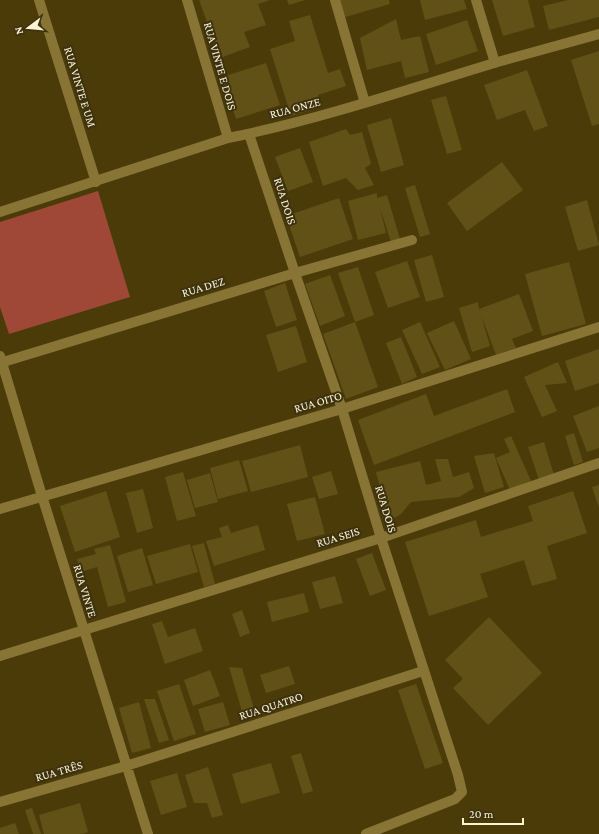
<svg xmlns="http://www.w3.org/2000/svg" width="599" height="834" font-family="'Crimson Pro',serif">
	<rect width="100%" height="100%" fill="#4a3b08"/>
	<path fill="#9f4837" d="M98,191L130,297L9,334L0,307V222Z"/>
	<path fill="#625117" d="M199,0H270L258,4L266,25L244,32L250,47L220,58Z
		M287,0H305L289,5Z
		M337,0H389L390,4L342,18Z
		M420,0H464L467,9L425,20Z
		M492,0H528L535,27L503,36Z
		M568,0H599V17L549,30L543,6Z
		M310,15L328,73L340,69L346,86L318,95L321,107L291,116L270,49L295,41L289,21Z
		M396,19L401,40L420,36L429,72L405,78L401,61L367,70L360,38Z
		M467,20L478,51L436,65L426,34Z
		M599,51V124L592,126L571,60Z
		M266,63L280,105L236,119L222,77Z
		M527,70L548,126L534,131L525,110L497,120L484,85Z
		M446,96L462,150L447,154L431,100Z
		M391,118L404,165L381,172L367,125Z
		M346,129L350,135L362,132L371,164L365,168L374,185L358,190L346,178L323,186L309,142Z
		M300,148L313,182L288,191L275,157Z
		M502,162L523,190L467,231L447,203Z
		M415,185L430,234L420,237L405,188Z
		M377,193V198L387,195L400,239L391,242L380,208L386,233L358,240L348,201Z
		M339,198L353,239L300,257L286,216Z
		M587,200L599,245L578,251L565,207Z
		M432,255L444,297L426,302L414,260Z
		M407,261L420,297L388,308L375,272Z
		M569,262L586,324L542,336L525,274Z
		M358,267L374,315L355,322L378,387L346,399L323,334L355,322L338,273Z
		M330,275L345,316L320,326L305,284Z
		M285,283L297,320L276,327L264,291Z
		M519,294L533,331L512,339L516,348L496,355L481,315L490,346L472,352L459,308L478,302L479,309Z
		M454,321L471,359L445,370L427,333Z
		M420,322L440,367L422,374L402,330Z
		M296,326L307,362L278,372L266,335Z
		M401,337L417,377L402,384L386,343Z
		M599,349V383L575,391L565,361Z
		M558,362L567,383L545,385L557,411L542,417L524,377Z
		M507,389L515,412L374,465L358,420L426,394L434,416Z
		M599,406V448L587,452L573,416Z
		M574,433L583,462L574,465L565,436Z
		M511,436L531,481L510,490L496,458L510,452L504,439Z
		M544,442L554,475L539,480L528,447Z
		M300,445L308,477L251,492L242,461Z
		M494,453L504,487L485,493L474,456Z
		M435,459H448L453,477L469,472L474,488L459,497L411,502L401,514L389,521L376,472L420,461L426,485L441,481Z
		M239,460L248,491L218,499L210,468Z
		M331,471L338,494L319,499L312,477Z
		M183,472L196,516L177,521L165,477Z
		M210,473L218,502L195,508L187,480Z
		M599,485V508L592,487Z
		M143,489L153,528L137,533L126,493Z
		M106,491L120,537L75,552L60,506Z
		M573,491L587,533L547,546L557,579L532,586L524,560L480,574L488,597L429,616L405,542L476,520L481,537L533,521L528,506Z
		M315,497L325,534L297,541L287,504Z
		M228,525L231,533L258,525L265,550L214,566L206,541L222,537L219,528Z
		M204,543L215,584L204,587L192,546Z
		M190,544L198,572L156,584L147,556Z
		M110,545L126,602L108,607L97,567L81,572L77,559L96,554L94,549Z
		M142,548L153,585L128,592L117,556Z
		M372,553L386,590L370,596L356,559Z
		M335,576L343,603L320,609L312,582Z
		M304,593L309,612L272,622L267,602Z
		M242,610L250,633L240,637L232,614Z
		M489,617L542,673L488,725L453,688L463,679L445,660Z
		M162,621L168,637L195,628L203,651L165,664L152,624Z
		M289,666L295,684L266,693L260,675Z
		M229,667L242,668L255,712L243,715Z
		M210,670L220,696L193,706L184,680Z
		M179,684L196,734L174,741L157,691Z
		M416,684L443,763L425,769L398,690Z
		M144,699H155L169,740L159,743Z
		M139,702L151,748L132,753L119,708Z
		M223,702L230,725L205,732L198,709Z
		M301,753L313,791L303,794L291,756Z
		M271,763L280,793L241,804L232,774Z
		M208,767L223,815L212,818L207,803H194L185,775Z
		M177,773L187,807L161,815L150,781Z
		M80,803L88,832L82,834H44L39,815Z
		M32,808L41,834H33L25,810Z
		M15,823L19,834H0V828Z"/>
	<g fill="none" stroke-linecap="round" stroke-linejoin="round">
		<path stroke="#887536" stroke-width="10" d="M39,0L96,182
			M187,0L228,138
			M335,0L365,103
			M476,0L495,63
			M249,134L295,273L342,409L381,538L458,775L462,792L455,799L366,834
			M0,212L228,138C318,120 406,90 494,63C529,53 564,44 599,34
			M0,356L42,496L148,834
			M0,363L295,273L412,240
			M0,509L342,409L599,327
			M0,656L381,538L599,463
			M0,802L126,766L423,671"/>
	</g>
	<g text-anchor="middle" stroke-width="4" stroke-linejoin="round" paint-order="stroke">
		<g font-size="12" fill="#fdf3d3" stroke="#3c3210">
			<text transform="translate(220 66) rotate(74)" y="4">RUA VINTE E DOIS</text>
			<text transform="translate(80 87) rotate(73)" y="4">RUA VINTE E UM</text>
			<text transform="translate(295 108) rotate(-15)" y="4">RUA ONZE</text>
			<text transform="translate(285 201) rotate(72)" y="4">RUA DOIS</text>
			<text transform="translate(203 287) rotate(-17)" y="4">RUA DEZ</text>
			<text transform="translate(318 402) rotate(-16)" y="4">RUA OITO</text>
			<text transform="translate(386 509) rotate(73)" y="4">RUA DOIS</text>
			<text transform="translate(338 537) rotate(-17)" y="4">RUA SEIS</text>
			<text transform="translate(85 591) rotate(73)" y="4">RUA VINTE</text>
			<text transform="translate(271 706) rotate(-18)" y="4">RUA QUATRO</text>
			<text transform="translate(59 771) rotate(-16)" y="4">RUA TRÊS</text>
		</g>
	</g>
	<g transform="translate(28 28) rotate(254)" stroke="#3c3210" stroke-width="3" paint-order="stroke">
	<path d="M0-3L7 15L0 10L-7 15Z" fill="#fdf3d3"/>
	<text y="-6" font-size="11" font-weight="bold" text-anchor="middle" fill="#fdf3d3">N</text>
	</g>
	<path d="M463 818v6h60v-6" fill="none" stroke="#fdf3d3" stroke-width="2"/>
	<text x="469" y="818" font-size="12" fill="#fdf3d3" stroke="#3c3210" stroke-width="3" paint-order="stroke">20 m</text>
</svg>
